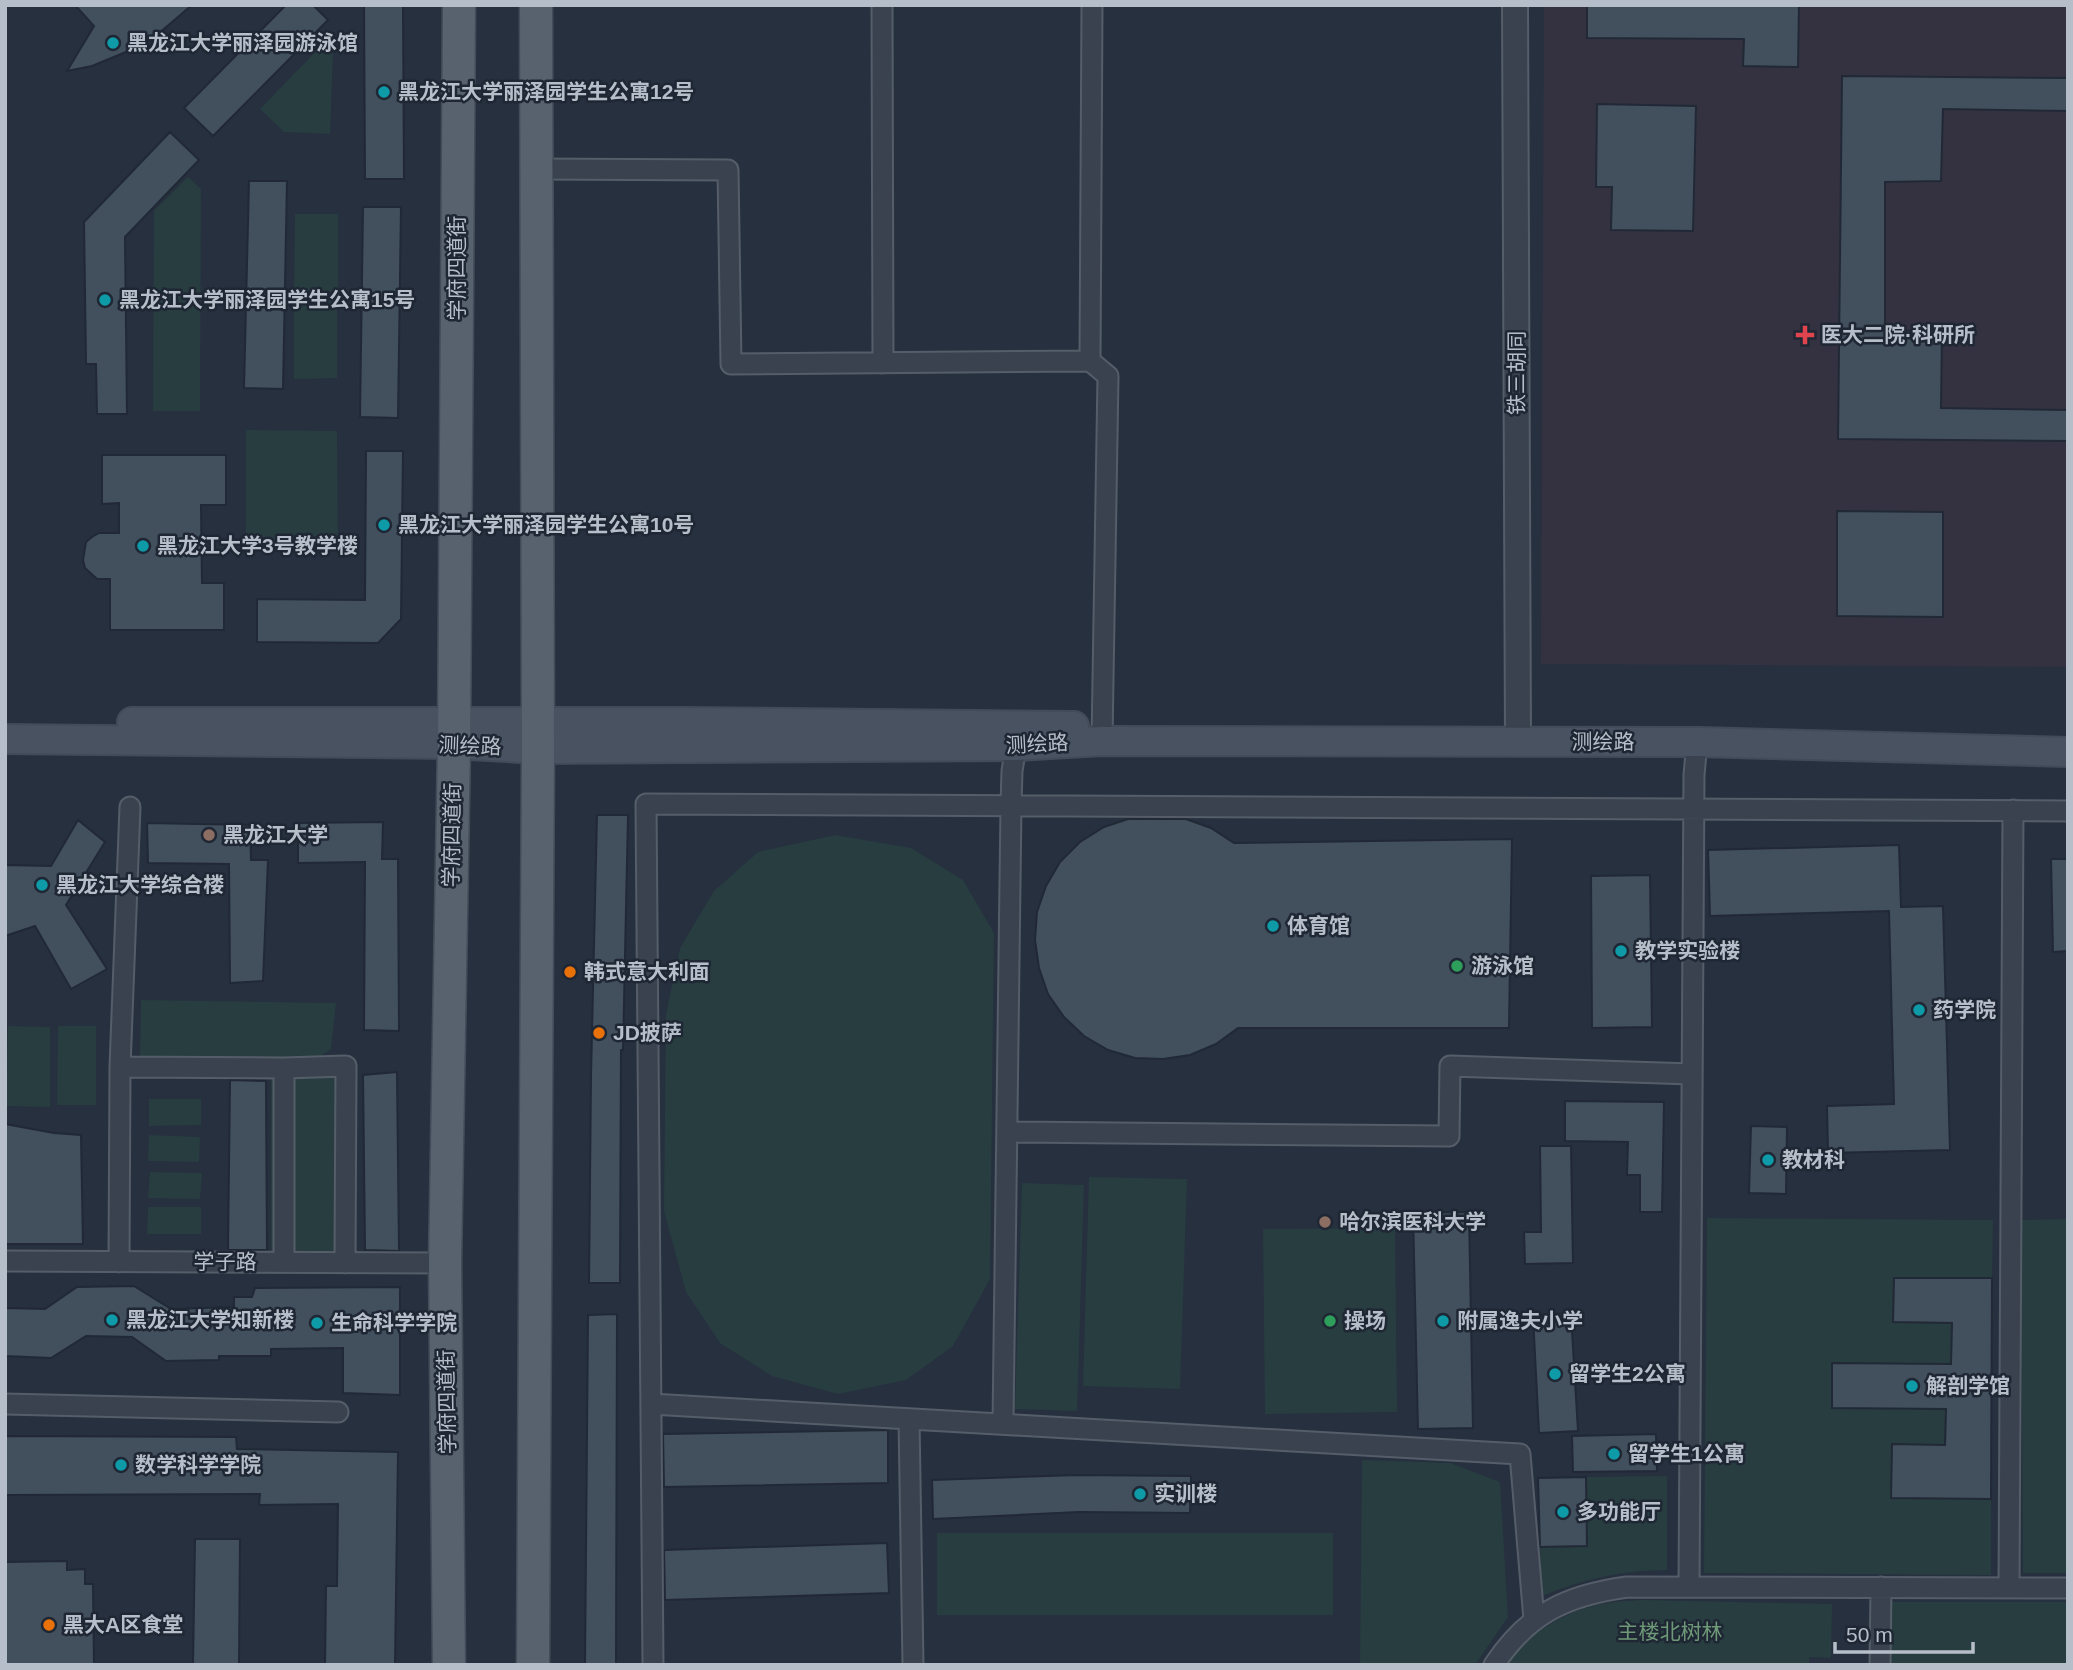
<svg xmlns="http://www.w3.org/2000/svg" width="2073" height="1670" font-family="Helvetica,'Noto Sans SC',sans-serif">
	<rect width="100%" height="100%" fill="#26303f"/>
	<path fill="#343240" d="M1544,5H2068V667L1541,664Z"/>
	<path fill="#283d40" d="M323,44L333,54L330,134L284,132L260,109Z
		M188,177L201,189L200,411H153L154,211Z
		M295,214H338V291H294Z
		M294,300H337V378L294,379Z
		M246,430L337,431L338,552L246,551Z
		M835,835L911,848L963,880L994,933L990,1279L953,1346L906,1380L838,1394L772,1376L720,1343L686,1292L664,1211L666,1014L680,948L714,891L758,852Z
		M141,1000L336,1003L331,1049L310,1063L292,1069L140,1057Z
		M8,1026L50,1027V1107L6,1106Z
		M58,1026H96V1105H57Z
		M341,1073L340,1251L271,1252V1076Z
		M149,1099H201V1125L149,1126Z
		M149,1135L200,1137L199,1162L148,1161Z
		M150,1172L202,1173L200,1199L148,1198Z
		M1089,1177L1187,1179L1180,1389L1083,1386Z
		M1022,1183L1084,1185L1077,1411L1015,1409Z
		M148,1207H201V1234H147Z
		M1707,1218L1993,1220L1992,1278H1894L1893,1322L1952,1323L1951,1364L1832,1408L1946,1409L1945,1445H1892V1498L1991,1499V1575L1704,1573Z
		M2068,1219V1573H2023L2021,1220Z
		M1395,1228L1397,1412L1265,1414L1263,1229Z
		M1362,1460L1450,1463L1500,1482L1508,1617L1475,1665H1360Z
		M1667,1476V1570C1624,1570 1583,1579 1542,1596L1540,1547L1587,1545L1586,1477Z
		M937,1533H1333V1615H937Z
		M1641,1600L1832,1604L1831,1658L1809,1657V1665H1508C1527,1633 1566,1611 1602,1604C1615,1601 1628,1601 1641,1600Z
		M1889,1602H2068V1665H1889Z"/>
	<path fill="#424f5d" stroke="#212936" stroke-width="2" d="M75,5H192L158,34L126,52L92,66L67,71L94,26Z
		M286,5H313L328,20L213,136L184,108Z
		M364,5H403L404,179H365Z
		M1587,5H1799L1798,67L1743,66L1744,39L1587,38Z
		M1842,76L2068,78V111L1943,109L1941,181L1885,182V331L1942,330L1941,408L2068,410V441L1838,439Z
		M1597,104L1696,106L1693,231L1611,230L1612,187H1596Z
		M170,132L199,160L125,237L127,414H97L96,364H86L84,222Z
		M249,181H287L283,389L244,388Z
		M363,207H401L398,418L360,417Z
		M366,451H403L401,619L378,643L257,642V599L365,600Z
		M102,455H226V505H201L202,583H224V630H110V579H97L85,568L83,560L86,542L92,537L99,533H119V503L102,504Z
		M1837,511L1943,512V617L1837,616Z
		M597,815H628L623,1050H621L620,1283H589L591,1076Z
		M1128,819H1186L1211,828L1234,843L1512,839L1509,1028H1238L1216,1044L1190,1055L1163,1059L1135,1058L1108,1050L1084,1036L1064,1017L1048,994L1039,968L1035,940L1037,912L1046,886L1060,862L1080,842L1104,827Z
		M78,820L105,842L66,905L107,969L71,989L35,926L5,936V865L51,866Z
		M383,822L382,859H398L399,1031L364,1030L365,862L298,863V823Z
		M147,823L250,825L251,860H268L263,981L230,983L229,864L148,863Z
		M1899,845L1901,907L1943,906L1950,1150L1828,1153L1827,1106L1894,1104L1889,911L1710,916L1708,850Z
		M2051,859H2068V951L2053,952Z
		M1650,875L1652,1027L1592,1028L1591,876Z
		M397,1072L399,1251L365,1250L363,1075Z
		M230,1080L266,1081L267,1250H228Z
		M1565,1101L1664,1102L1662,1212H1640V1175H1627L1628,1142L1565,1141Z
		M5,1124L54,1133L81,1135L83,1244H5Z
		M1751,1126L1787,1127L1786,1194L1749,1193Z
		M1540,1146H1571L1573,1263L1525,1264L1524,1232H1541Z
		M1469,1212L1473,1428L1418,1429L1413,1213Z
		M1894,1278H1992L1991,1499L1891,1498L1892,1444L1945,1445L1946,1409L1832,1408V1363L1951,1364L1952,1323L1893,1322Z
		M134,1286L171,1309L234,1307V1297H252L255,1288L400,1287V1395L343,1393V1348L271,1349V1356H219V1360L166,1361L132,1337L86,1336L51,1358L5,1356V1308L45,1309L77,1287Z
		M617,1314L616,1665H585L588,1315Z
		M1571,1314L1578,1431L1539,1433L1533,1316Z
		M888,1430V1483L664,1487L663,1434Z
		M1656,1434L1657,1471L1573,1472L1572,1436Z
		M5,1436L236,1437L237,1449L398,1452L395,1665H325L326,1586H337L338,1504L259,1505L260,1494L5,1495Z
		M1078,1475L1191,1476L1190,1513L1079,1512L933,1519L932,1480Z
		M1586,1477L1587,1546L1540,1547L1538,1478Z
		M195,1539H240L239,1665H193Z
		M887,1543L889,1593L665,1600L664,1550Z
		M67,1561V1570L85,1569V1584H93L94,1665H5V1562Z"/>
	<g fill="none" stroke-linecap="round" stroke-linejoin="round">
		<defs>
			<path id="minor" d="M882,5L883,363
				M1092,5L1090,361L1108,376L1102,741
				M535,169L728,170L731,364L1090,361
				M120,1067L130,807
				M1007,1132L1449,1136L1450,1066L1692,1074
				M5,1261L445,1263
				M119,1262L120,1067L284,1068
				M284,1262V1068L346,1066L345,1263
				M5,1404L338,1412
				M651,1404L1520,1454L1534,1620
				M909,1419L913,1665
				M1003,1424L1011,805L1012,771L1016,746
				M1689,1587L1694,775L1697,742
				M2009,1588L2013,810
				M653,1665L646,804L2068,811
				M1494,1665C1528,1613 1568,1595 1627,1587L2068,1588
				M1880,1665L1881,1587"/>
			<path id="tertiary" d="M1515,5L1518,742"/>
			<path id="secondary" d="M132,722H679L1074,726
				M5,739L454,744L538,749L1016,746L1102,741L1697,742L2068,752"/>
			<path id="primary" d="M449,1665L445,1263L454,744L459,5
				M533,1665L538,749L536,5"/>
		</defs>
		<use href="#minor" stroke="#555d69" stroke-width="23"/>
		<use href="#tertiary" stroke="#555d69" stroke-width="28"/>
		<use href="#secondary" stroke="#434b58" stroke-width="32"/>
		<use href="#primary" stroke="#434b58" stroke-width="35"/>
		<use href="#minor" stroke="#3a424f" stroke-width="19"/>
		<use href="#tertiary" stroke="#3a424f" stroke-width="24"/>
		<use href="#secondary" stroke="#485261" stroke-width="28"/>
		<use href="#primary" stroke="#58616e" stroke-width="32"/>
	</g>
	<g fill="#0f9aa8" stroke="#1f2734" stroke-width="2.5">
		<circle cx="113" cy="43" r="7"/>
		<circle cx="384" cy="92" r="7"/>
		<circle cx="105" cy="300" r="7"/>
		<circle cx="384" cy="525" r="7"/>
		<circle cx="143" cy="546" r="7"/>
		<circle cx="42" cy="885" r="7"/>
		<circle cx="1273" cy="926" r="7"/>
		<circle cx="1621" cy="951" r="7"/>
		<circle cx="1919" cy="1010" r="7"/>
		<circle cx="1768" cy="1160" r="7"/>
		<circle cx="112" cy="1320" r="7"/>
		<circle cx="1443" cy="1321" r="7"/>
		<circle cx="317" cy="1323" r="7"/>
		<circle cx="1555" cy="1374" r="7"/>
		<circle cx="1912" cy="1386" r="7"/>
		<circle cx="1614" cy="1454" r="7"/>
		<circle cx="121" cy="1465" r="7"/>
		<circle cx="1140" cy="1494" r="7"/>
		<circle cx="1563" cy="1512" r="7"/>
	</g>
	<path fill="#e0444e" stroke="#1f2734" stroke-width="2.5" d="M1801.5 324.5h7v7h7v7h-7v7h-7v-7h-7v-7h7z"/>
	<g fill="#8d6e63" stroke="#1f2734" stroke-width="2.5">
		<circle cx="209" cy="835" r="7"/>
		<circle cx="1325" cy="1222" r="7"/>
	</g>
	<g fill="#2e9e5b" stroke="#1f2734" stroke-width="2.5">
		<circle cx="1457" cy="966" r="7"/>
		<circle cx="1330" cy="1321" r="7"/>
	</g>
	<g fill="#e8710a" stroke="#1f2734" stroke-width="2.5">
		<circle cx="570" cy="972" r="7"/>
		<circle cx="599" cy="1033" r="7"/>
		<circle cx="49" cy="1625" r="7"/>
	</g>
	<g text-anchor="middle" stroke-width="5" stroke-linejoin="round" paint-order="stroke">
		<g font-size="21" font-weight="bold" fill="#b6bec9" stroke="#1f2734" text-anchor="start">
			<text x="127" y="50">黑龙江大学丽泽园游泳馆</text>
			<text x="398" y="99">黑龙江大学丽泽园学生公寓12号</text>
			<text x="119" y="307">黑龙江大学丽泽园学生公寓15号</text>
			<text x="1821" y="342">医大二院·科研所</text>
			<text x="398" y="532">黑龙江大学丽泽园学生公寓10号</text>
			<text x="157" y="553">黑龙江大学3号教学楼</text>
			<text x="223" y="842">黑龙江大学</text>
			<text x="56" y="892">黑龙江大学综合楼</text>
			<text x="1287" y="933">体育馆</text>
			<text x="1635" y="958">教学实验楼</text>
			<text x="1471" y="973">游泳馆</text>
			<text x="584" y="979">韩式意大利面</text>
			<text x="1933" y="1017">药学院</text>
			<text x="613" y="1040">JD披萨</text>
			<text x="1782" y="1167">教材科</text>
			<text x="1339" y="1229">哈尔滨医科大学</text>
			<text x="126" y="1327">黑龙江大学知新楼</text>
			<text x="1344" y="1328">操场</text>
			<text x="1457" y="1328">附属逸夫小学</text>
			<text x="331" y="1330">生命科学学院</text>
			<text x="1569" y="1381">留学生2公寓</text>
			<text x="1926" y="1393">解剖学馆</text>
			<text x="1628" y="1461">留学生1公寓</text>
			<text x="135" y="1472">数学科学学院</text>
			<text x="1154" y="1501">实训楼</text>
			<text x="1577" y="1519">多功能厅</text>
			<text x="63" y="1632">黑大A区食堂</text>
		</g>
		<g font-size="21" fill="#b6bec9" stroke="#1f2734">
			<text transform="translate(457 268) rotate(-90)" y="7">学府四道街</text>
			<text transform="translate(1517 373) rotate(-90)" y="7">铁三胡同</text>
			<text x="1603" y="749">测绘路</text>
			<text transform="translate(1037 744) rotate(-3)" y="7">测绘路</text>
			<text transform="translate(470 746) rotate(2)" y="7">测绘路</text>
			<text transform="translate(452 835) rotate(-89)" y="7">学府四道街</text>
			<text x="225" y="1269">学子路</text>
			<text transform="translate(447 1402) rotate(-91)" y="7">学府四道街</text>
		</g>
		<g font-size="21" fill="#6e9978" stroke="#1f2734">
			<text x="1670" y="1639">主楼北树林</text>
		</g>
	</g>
	<rect width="2073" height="1670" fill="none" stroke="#b6bec9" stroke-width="14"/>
	<path d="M1835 1642v10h138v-10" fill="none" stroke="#b6bec9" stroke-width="3.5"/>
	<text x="1846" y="1642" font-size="21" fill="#b6bec9" stroke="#1f2734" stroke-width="5" paint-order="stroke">50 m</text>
</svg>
